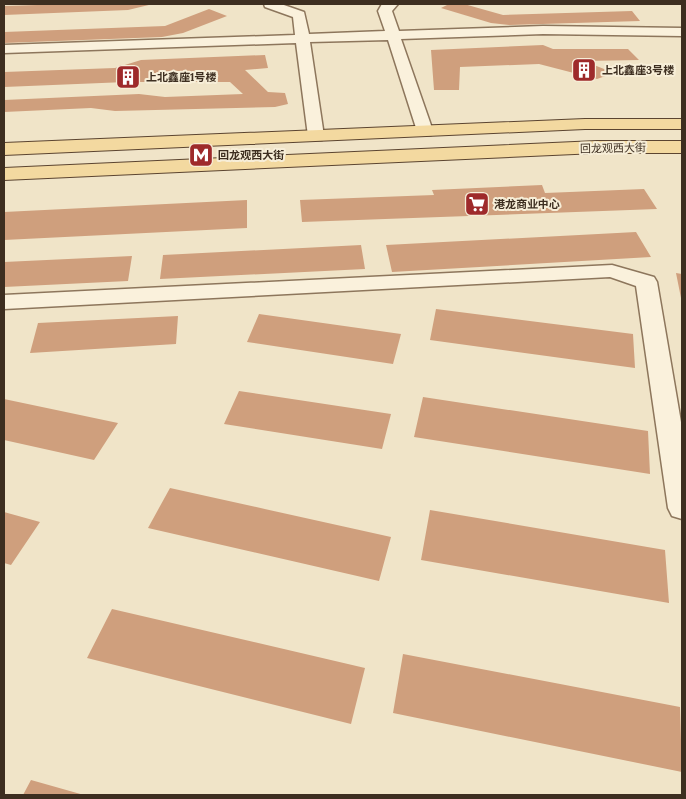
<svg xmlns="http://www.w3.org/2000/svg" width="686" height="799" font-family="Lora,'Noto Sans SC',serif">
	<rect width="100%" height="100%" fill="#f0e4c8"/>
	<path fill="#cf9f7d" d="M70,4H153L128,10L4,15V6Z
		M449,4H464L503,15L632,11L640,21L509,25L491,23L441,8Z
		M209,9L227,16L183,33L162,37L4,43V32L165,26Z
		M543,45L553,49H628L639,60L584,61L614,73L597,79L539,64L460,67L459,90H434L431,50Z
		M265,55L268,68L245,70L268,92L285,93L288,104L275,107L115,111L91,108L4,112V100L139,94L165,97L243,94L230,82H126L4,87V72L115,68L141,60Z
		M542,185L545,193L644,189L657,209L302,222L300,200L434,195L432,190Z
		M247,200V228L4,240V212Z
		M636,232L651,257L392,272L386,245Z
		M361,245L365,269L160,279L163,255Z
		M132,256L128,281L4,287V262Z
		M676,273L682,274V298H681Z
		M436,309L633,334L635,368L430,340Z
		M259,314L401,334L393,364L247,342Z
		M178,316L176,344L30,353L38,323Z
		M239,391L391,414L382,449L224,424Z
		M423,397L648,431L650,474L414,437Z
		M4,399L118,423L94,460L4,440Z
		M170,488L391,537L379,581L148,528Z
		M430,510L665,550L669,603L421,560Z
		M4,512L40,522L11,565L4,563Z
		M112,609L365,668L351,724L87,658Z
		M403,654L680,707L682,772L393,713Z
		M31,780L84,795H23Z"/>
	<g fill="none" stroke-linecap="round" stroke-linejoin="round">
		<defs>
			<path id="minor" d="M264,4H281L304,12L309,34L385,31L378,11L382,4H398L392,11L399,31L543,26L682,28V36L543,34L401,39L433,131L431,135H419L417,131L388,40L310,42L324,136L322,140H310L308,136L296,43L4,53V45L295,35L293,17L265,7Z
				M612,265L654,277L657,282L682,428V519L672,516L668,508L636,286L610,277L4,309V295Z"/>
			<path id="major" d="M585,119H682V129H585L4,155V143Z
				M597,141H682V153H597L4,180V168Z"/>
		</defs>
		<use href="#minor" stroke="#8d765c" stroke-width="3"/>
		<use href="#major" stroke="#5b4430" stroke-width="2"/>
		<use href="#minor" fill="#faf1dc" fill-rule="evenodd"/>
		<use href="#major" fill="#f3d9a0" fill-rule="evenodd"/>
	</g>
	<defs>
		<symbol id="building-square" viewBox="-11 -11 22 22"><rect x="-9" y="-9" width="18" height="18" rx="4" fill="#9e2a2b" stroke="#f7eed8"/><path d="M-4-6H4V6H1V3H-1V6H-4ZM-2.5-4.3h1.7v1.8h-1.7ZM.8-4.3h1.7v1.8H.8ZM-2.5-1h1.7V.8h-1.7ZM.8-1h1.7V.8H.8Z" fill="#fff"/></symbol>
		<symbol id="metro-square" viewBox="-11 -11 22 22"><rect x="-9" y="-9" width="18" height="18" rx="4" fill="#9e2a2b" stroke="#f7eed8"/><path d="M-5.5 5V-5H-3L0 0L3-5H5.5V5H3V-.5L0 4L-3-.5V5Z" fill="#fff"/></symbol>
		<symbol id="supermarket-square" viewBox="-11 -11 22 22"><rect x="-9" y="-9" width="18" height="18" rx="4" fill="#9e2a2b" stroke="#f7eed8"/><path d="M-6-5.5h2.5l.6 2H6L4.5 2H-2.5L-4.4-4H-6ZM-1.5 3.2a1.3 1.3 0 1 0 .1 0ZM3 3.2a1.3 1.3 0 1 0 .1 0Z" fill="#fff"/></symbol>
	</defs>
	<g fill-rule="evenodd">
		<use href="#building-square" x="570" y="56" width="28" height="28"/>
		<use href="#building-square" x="114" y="63" width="28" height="28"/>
		<use href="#metro-square" x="187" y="141" width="28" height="28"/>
		<use href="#supermarket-square" x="463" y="190" width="28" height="28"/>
	</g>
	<g text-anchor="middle" stroke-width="4" stroke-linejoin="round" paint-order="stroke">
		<g font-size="11" font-weight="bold" fill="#3d2e20" stroke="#f7eed8" text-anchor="start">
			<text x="602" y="74">上北鑫座3号楼</text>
			<text x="146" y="81">上北鑫座1号楼</text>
			<text x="218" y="159">回龙观西大街</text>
			<text x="494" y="208">港龙商业中心</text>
		</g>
		<g font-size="11" fill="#3d2e20" stroke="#f7eed8">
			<text transform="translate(613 148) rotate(-1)" y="4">回龙观西大街</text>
		</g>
	</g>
	<rect width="686" height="799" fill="none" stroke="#3d2e20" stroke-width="10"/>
</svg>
